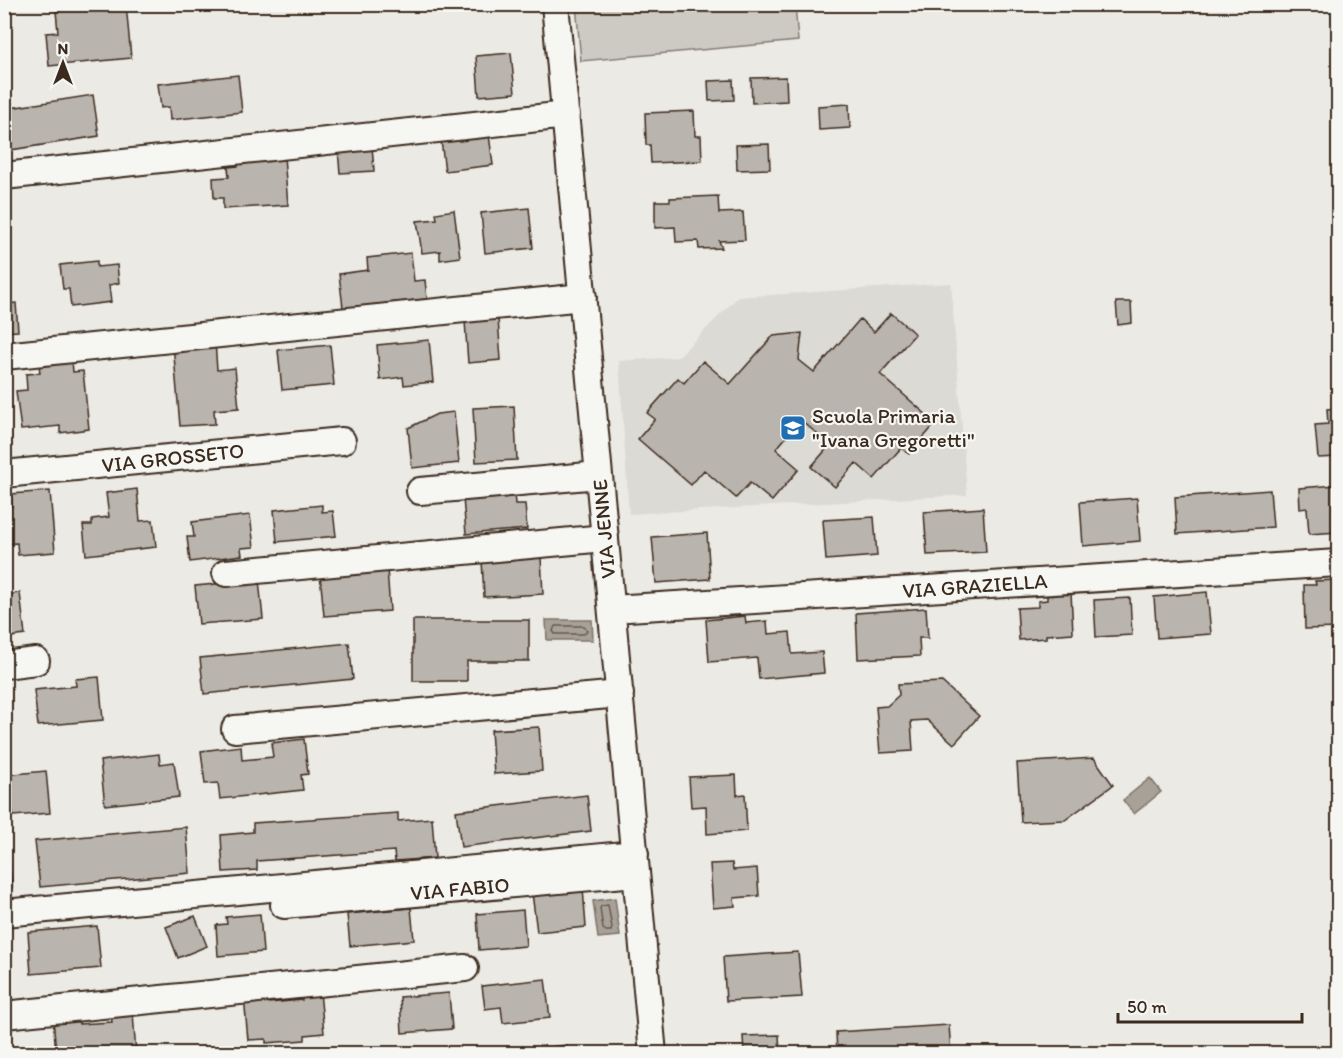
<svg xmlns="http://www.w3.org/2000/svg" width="1343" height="1058" font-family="Itim,sans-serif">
	<rect width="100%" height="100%" fill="#ebeae5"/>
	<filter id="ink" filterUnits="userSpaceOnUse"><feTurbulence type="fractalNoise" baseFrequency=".0167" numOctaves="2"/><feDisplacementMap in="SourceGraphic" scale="12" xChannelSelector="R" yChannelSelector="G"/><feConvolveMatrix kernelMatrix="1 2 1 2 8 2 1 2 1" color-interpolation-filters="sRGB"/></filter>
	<g filter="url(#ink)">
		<path fill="#dcdad4" d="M951,283L967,495L629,514L619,361L678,357L738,297Z"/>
		<path fill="#cdcac4" stroke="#847a71" stroke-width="1.5" d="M576,5H795L798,41L581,61Z"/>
		<path fill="#a8a198" stroke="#7c7167" stroke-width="1.5" d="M546,620H592L593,640H547Z
			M1150,778L1161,792L1134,814L1123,800Z
			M615,898L620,936L598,938L593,901Z"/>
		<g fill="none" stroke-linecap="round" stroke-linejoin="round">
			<path stroke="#675a4f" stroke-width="1.5" d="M555,626H584L587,631L584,634H555L553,631Z
				M608,905L612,928L611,931H606L603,929L600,908L602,906Z"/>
		</g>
		<path fill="#bab4ae" stroke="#3b2a1e" stroke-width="1.5" d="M126,4L131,58L49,66L46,33L58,32L56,11Z
			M511,53L515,93L479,96L476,56Z
			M238,75L242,112L170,120L169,107L161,108L158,84Z
			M786,77L787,101L752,103L751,78Z
			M733,80L734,100L709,101L708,81Z
			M93,95L99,136L4,151V109Z
			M849,104L850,128L819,130L818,106Z
			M694,111L695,136H701L702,161L651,163L650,145H646L645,113Z
			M488,127L493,165L445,171L440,133Z
			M769,144L770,169L737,170L736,145Z
			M372,146L374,171L340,173L338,149Z
			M284,157L288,205L223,209V198H214L213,178L229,177L228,167L238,166V160Z
			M718,196L719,213L743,212L745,240L719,241L722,248L699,249L698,241L676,242L675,227L655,228V201H670V198Z
			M529,208L533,248L485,253L481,213Z
			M454,210L460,257L440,260V251L422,253L417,221L437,219L436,213Z
			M411,253L414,281L425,280L427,299L343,308L339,274L368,270L367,258Z
			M97,261V267L117,265L119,283L109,285L111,302L71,307L69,289H63L60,265Z
			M4,272L8,304L16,303L18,331L4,332Z
			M1116,302H1131L1132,323L1118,325Z
			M891,313L915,334L880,374L936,423L909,454L901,448L874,479L856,463L835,487L811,467L830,445L801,420L776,449L799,469L772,501L750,483L736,498L704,470L691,485L638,439L655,419L647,413L678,378L684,383L703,361L730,384L773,336L802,333L799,360L814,372L860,319L874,332Z
			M498,319L501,360L468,363L465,321Z
			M429,340L433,382L404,385L403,377L380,380L377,345Z
			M215,341L217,370L235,368L239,408L214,410L215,424L180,426L173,344Z
			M330,345L334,385L282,390L278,350Z
			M72,361L73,372L83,371L89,429L60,433V426L21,430L16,391L27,390L26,374L40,373L39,365Z
			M514,406L517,460L476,462L473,408Z
			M1338,408V457L1318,458L1315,425L1328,424L1327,409Z
			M454,412L459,463L412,468L408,428L437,414Z
			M1337,485L1338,532L1309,534L1307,508L1300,509L1299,488Z
			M137,489L140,521L153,520L156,547L86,555L83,525H92V519L109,517L106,493Z
			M1270,490L1273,527L1177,534L1175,497Z
			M50,491L55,552L18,555L17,543L4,544V506H12L11,494Z
			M514,493L515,504H525L527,529L466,534L463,498Z
			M1137,498L1140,541L1083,546L1080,502Z
			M322,505V512L333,511L336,536L277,542L274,510Z
			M983,508L986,552L927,555L924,512Z
			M250,515L254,547L241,548L242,555L190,562L187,537H194L192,522Z
			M874,517L877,556L826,560L823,520Z
			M707,533L710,579L656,583L652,537Z
			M541,557L543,594L484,597L482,560Z
			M387,568L390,611L324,616L320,574Z
			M259,580L263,619L199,624L195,586Z
			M1338,580V628L1305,629L1304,585H1316L1315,581Z
			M1071,592L1073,633L1046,635V638L1019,640L1017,608L1038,607V601L1047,600V593Z
			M1207,592L1211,634L1157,638L1154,597Z
			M20,593L25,635L4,638V595Z
			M1130,598L1132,635L1096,637L1094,600Z
			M926,608L928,638H919L920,656L858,659L856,613Z
			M745,616L746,623L767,621L768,634L790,632L792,654L822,652L824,673L759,679L757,658L709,662L706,620Z
			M413,620H529V661H467V681H413Z
			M349,643L353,679L204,694L200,658Z
			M99,677L103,720L38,726L34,690L76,686L75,679Z
			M942,682L979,716L954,744L927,720L911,721L913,751L880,753L876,707L887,706L899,695L898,684Z
			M539,727L542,771L494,774L491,730Z
			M304,739L308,774L301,775L303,790L220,799L218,783L205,784L201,751L241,746L242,760L273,757L271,743Z
			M159,754L160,764L174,762L179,797L105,805L100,761Z
			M1094,758L1113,785L1065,820L1021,822L1017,763Z
			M46,771L50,813L13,816L12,804H4V775Z
			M736,775L737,795L745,794L747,831L707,834L706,806L691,807L689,777Z
			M587,795L591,831L461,847L456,811Z
			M398,813V821L432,818L435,858L395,861L394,851L257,861V870L223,872L221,835L253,832V823Z
			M186,827L190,873L40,887L35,841Z
			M4,848H8L12,887H4Z
			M732,863L733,870L757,868L759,896L734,898L735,906L713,908L710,864Z
			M583,888L586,927L537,932L532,893Z
			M411,908L414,940L350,946L347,914Z
			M523,910L526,946L479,950L477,914Z
			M260,914L263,952L218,956L216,925L227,924L226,917Z
			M195,916L207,946L178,958L166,927Z
			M97,926L101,968L31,974L28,932Z
			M798,952L802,997L726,1001L723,957Z
			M545,979L550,1018L503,1023L501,1007L485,1009L482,986Z
			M320,992L324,1033L305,1035V1040L266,1043V1039L248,1040L244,997L268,995L269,1003L302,1000L301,994Z
			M449,993L452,1029L402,1033L400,997Z
			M133,1013L136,1054H56L53,1017L78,1015L79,1024L112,1022L111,1014Z
			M949,1025L951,1053L931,1054V1051L908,1054H837L836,1032Z
			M779,1035L780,1054H744L743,1036Z
			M566,1045L567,1054H508V1052Z"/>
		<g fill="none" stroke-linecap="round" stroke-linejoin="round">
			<defs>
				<path id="street" d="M555,4L653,1054
					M4,176L566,115
					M4,356L583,297
					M4,474L342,441
					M420,491L599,475
					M226,573L605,538
					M612,609L1338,563
					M4,665L36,661
					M235,729L620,694
					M284,905L636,873
					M4,913L635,854
					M4,1015L465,968"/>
			</defs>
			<use href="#street" stroke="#3b2a1e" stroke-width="30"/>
			<use href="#street" stroke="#f6f6f2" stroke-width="26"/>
		</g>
	</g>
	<defs>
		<symbol id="school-square" viewBox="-11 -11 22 22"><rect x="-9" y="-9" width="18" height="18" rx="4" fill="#1f6fb2" stroke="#f6f6f2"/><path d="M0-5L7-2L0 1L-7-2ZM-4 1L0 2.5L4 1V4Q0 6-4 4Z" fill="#fff"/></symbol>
	</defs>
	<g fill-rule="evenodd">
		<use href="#school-square" x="778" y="413" width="30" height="30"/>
	</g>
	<g text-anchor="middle" stroke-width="4.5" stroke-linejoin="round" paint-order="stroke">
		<g font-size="21" fill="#3b2a1e" stroke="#f6f6f2" text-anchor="start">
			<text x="812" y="423">Scuola Primaria<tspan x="812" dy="24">"Ivana Gregoretti"</tspan></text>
		</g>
		<g font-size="21" fill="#3b2a1e" stroke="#f6f6f2">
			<text transform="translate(173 458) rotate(-6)" y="7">VIA GROSSETO</text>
			<text transform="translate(604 529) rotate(-95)" y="7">VIA JENNE</text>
			<text transform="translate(975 586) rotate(-4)" y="7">VIA GRAZIELLA</text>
			<text transform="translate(460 889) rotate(-5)" y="7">VIA FABIO</text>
		</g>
	</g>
	<rect width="1343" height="1058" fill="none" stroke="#f6f6f2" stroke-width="24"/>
	<rect x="12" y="12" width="1319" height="1034" fill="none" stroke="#3b2a1e" stroke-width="2" filter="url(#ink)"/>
	<g transform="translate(63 63)" stroke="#f6f6f2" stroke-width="4.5" paint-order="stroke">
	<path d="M0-4.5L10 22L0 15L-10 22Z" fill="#3b2a1e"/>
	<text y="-9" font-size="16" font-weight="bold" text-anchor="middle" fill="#3b2a1e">N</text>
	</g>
	<path d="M1118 1013v9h184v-9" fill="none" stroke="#3b2a1e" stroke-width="3"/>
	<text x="1127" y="1013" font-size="18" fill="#3b2a1e" stroke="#f6f6f2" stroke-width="4.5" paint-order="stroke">50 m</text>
</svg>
